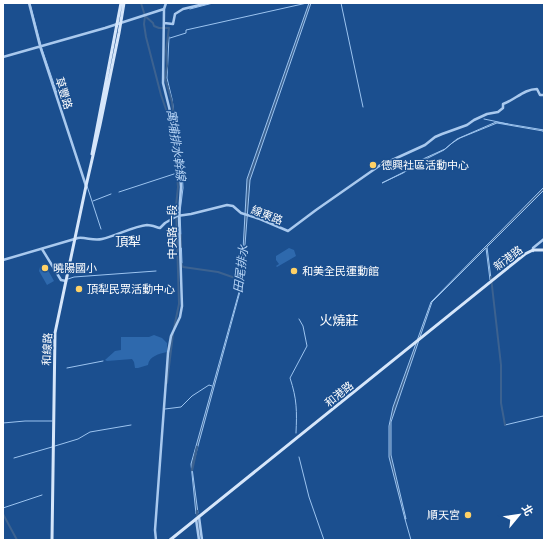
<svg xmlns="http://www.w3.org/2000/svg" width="547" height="543" font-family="Ubuntu,'Noto Sans TC',sans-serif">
	<rect width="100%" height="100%" fill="#1b4f8f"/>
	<path fill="#2e69ad" d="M289,248L294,250L296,256L277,267L276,266L279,264L276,260V256Z
		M44,263L54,281L47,285L39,271L40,267L43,266L42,264Z
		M154,335L162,338L167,343V352C159,354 149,356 148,365L138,368H135L134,362L132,359L107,361L105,360L115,351L121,350V337H149Z"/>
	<path fill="#3c6290" stroke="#9cc4f0" d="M309,3H311L250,180L242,284L192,468L198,513L196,514L191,464L241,285L247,179Z
		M496,122L544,130V134L543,131L497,123L460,138L452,143L444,150L422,161L403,173L382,183L404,172L423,159L445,149L457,139Z
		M544,187V190L487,247L491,279L490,280L486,248L432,302L391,422V455L406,519H405L389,457V426L393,407L431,302Z"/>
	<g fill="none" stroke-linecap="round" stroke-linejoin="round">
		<path stroke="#9cc4f0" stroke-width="1" d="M30,3L42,49L57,93
			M341,3L363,107
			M190,9L213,3
			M169,37L167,78L172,99L182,168L183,188L180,212L182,263
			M170,38L186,33V30L307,3
			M484,119L508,124
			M87,186L101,229
			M119,192L177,173
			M93,201L111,194
			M68,279L74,277L156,271
			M67,368L103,361
			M165,409L181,407L192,396L209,385L212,386
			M3,423L25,421H52
			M505,425L543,416L544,419
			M296,433C297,411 297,399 290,378L307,346L303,326L299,319
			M55,446L78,439L90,432L131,425
			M299,457L309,497L324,540
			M14,458L52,447
			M3,508L42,495
			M405,519L411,540"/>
		<path stroke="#3c6290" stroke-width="2" d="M141,3L145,16L153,23L154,26L159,28H169L166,51L167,66L165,78L172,102L179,153
			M145,16L144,24L146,37L161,95L170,121L176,164L178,187L176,206L179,304L174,328
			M181,235V247
			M181,263L183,267L218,272L238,279L243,278
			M491,277L501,365V403L505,425
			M167,383L173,334
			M3,514L17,540"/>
		<path stroke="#3c6290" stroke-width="2.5" d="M243,275L245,258
			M192,470L197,447
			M197,511L200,536"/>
		<path stroke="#a9c9ee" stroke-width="2.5" d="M29,3L40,46L86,186
			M164,23L173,24L175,14L183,9L208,3
			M3,57L105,28L164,9
			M42,249L61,280L66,281
			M533,251V248L544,239
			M3,260L78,238C86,237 93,241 102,239C116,236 134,226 147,225C151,225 156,227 160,228L165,223L177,216L191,214L227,205L233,206L241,213L260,219L288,231L316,210L379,166L425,145L435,137L442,134L467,125L474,120L487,114L498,112L503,108V104C515,100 524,89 537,89L540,95H544
			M199,517L202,540
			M196,519L199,540
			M156,540L155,530L168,353L171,336L180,317L182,306L179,216L181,187L179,159L173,123L163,83L164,9L166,3"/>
		<path stroke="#d6e6fa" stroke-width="3" d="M92,154L121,3
			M52,540L55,333L86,186L100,125L119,33L124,3
			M170,540L525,254L533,250H544"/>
	</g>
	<g fill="#ffd166" stroke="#1b4f8f" stroke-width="1.5">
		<circle cx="373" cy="165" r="4"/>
		<circle cx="45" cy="268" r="4"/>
		<circle cx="294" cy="271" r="4"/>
		<circle cx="79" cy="289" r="4"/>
		<circle cx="468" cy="515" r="4"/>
	</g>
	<g text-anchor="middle" stroke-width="3" stroke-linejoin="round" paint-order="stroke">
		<g font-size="11" fill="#fff" stroke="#1b4f8f">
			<text transform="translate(64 93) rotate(73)" y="4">草豐路</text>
			<text transform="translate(267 215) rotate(21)" y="4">線東路</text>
			<text transform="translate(172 232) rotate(-90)" y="4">中央路一段</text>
			<text transform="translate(508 258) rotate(-37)" y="4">新港路</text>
			<text transform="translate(47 349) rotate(-87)" y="4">和線路</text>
			<text transform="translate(339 394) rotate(-39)" y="4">和港路</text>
		</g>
		<g font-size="11" fill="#fff" stroke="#1b4f8f" text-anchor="start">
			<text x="381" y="169">德興社區活動中心</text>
			<text x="53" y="272">曉陽國小</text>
			<text x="302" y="275">和美全民運動館</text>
			<text x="87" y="293">頂犁民眾活動中心</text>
			<text x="460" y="519" text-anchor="end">順天宮</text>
		</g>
		<g font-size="12" font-style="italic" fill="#b5d3f5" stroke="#1b4f8f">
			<text transform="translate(176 145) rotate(82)" y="4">寓埔排水幹線</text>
			<text transform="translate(241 269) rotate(-83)" y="4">田尾排水</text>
		</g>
		<g font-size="13" fill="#fff" stroke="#1b4f8f">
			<text x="128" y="246">頂犁</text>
			<text x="339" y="325">火燒莊</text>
		</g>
	</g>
	<rect width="547" height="543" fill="none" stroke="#ffffff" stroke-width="8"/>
	<g transform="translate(519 515) rotate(61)" stroke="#1b4f8f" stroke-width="3" paint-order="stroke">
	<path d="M0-3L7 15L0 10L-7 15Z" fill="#ffffff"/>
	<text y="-6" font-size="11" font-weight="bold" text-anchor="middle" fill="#ffffff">北</text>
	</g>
</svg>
